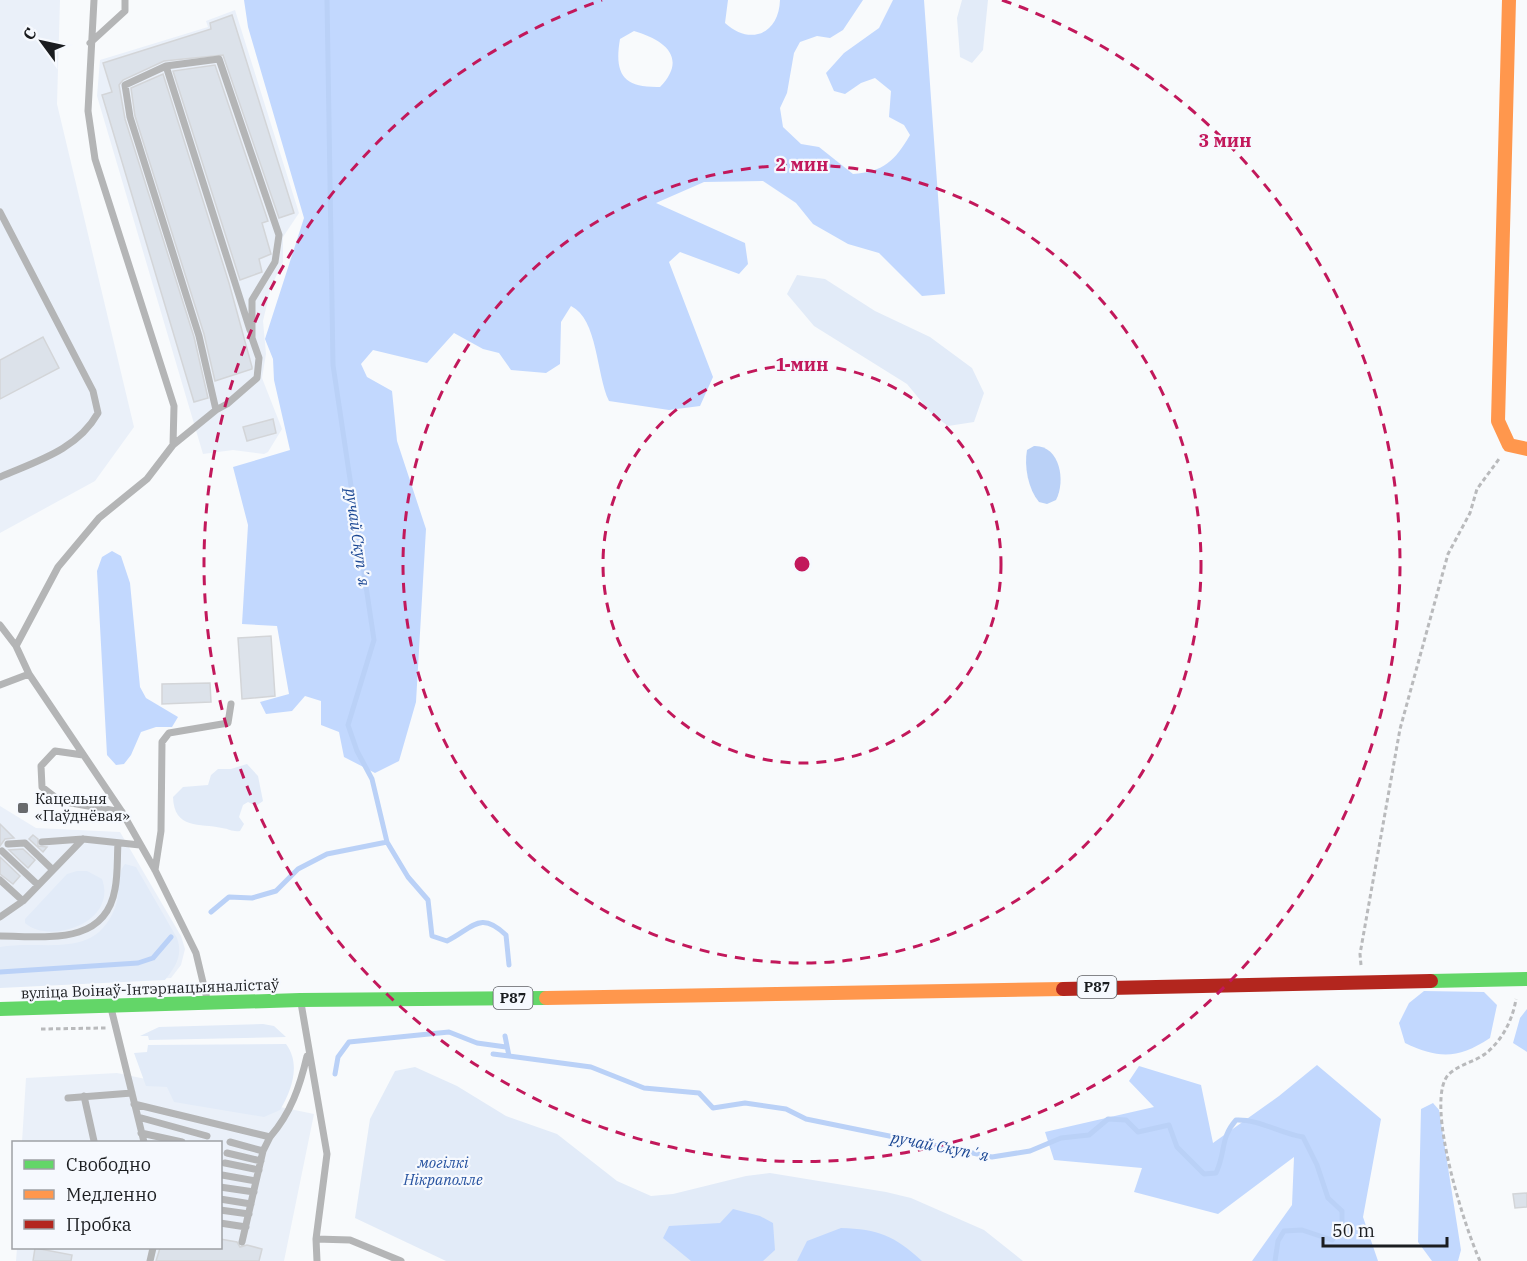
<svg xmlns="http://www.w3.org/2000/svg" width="1527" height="1261" font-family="'IBM Plex Serif',serif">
	<rect width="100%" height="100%" fill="#f8fafc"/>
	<path fill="#eaf0f9" d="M0,0H60L57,104L134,427L95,481L0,533Z
		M235,10L299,213L283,237V262L271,287L263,321L266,354L262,378L282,429L268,452L264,454L233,450L203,454L97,96L100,60L208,27L206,21Z
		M0,806L36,828L120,832L181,936L185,949L181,965L171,978L0,986Z
		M117,1073L314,1114L284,1261H16L17,1248H220V1142H22L26,1078Z"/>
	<path fill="#e2ebf8" d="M962,0H988L983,50L972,63L960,57L957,18Z
		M797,275L825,279L875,311L930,337L972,368L984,393L974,422L948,426L931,413L907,384L814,326L787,294Z
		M247,764L258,776L263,801L256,806L248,802L243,805L239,817L244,824L240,831C232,832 230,829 222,828C200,823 174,830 173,797L183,787L208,785L211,775L218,769H231Z
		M125,864L136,867L177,938C183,955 176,966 165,980L0,988V947C45,939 94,961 115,908C121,894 115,876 125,864Z
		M77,871H87L102,879C118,923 49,945 25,923V919L67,874Z
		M263,1024L274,1026L286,1037L149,1040L148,1036H140L159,1027Z
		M286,1044C301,1064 292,1090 280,1110L264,1117L174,1102L167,1087L146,1086L134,1053L147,1052L148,1045Z
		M415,1067L457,1086L506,1116L557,1134L617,1181L651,1196L673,1194L746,1176L770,1173L886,1192L911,1198L984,1230L1023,1261H446L355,1218L370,1119L395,1071Z"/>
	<path fill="#c2d8fe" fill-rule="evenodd" d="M244,0H728L725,23C750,46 779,34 780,0H863L843,30L830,38L817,36L800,42L794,53L787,93L780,108L783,127L801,144L819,147L853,174C883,172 895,161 910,135L904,125L889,117L891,91L875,78L861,83L845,94L834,91L826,73L844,53L879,28L893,0H924L945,294L922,296L879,253L848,244L813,224L796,203L763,181L704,182L656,203L745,243L748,264L739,274L680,252L669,262L713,377L700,406L669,410L609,401C596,374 598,319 571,306L561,322L560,364L546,373L511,370L499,353L483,349L454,333L427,363L373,350L361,364L367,377L392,391L397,441L426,529L416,702L399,761L375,773L344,757L339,732L321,725V701L305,696L292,711L266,714L260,702L289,694L277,626L242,624L248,525L233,467L290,450L274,380L273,359L265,339L304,218L248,27ZM634,31C665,40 688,58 660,87C623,88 614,74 620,39Z
		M112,551L121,556L130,583L140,687L146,698L178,717L172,727H156L141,732L131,755L124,764L116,765L107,755L97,571L102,557Z
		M1424,991L1484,992L1497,1005L1490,1038C1458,1059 1439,1059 1405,1043L1399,1023L1409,1003Z
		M1527,1009V1052L1513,1043L1520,1018Z
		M1317,1065L1381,1119L1363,1217L1378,1261H1252L1292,1205L1294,1157L1218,1214L1134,1192L1142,1168L1054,1160L1045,1132L1154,1107L1129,1081L1139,1066L1201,1085L1213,1143L1279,1096Z
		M1433,1103L1439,1110L1461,1250L1458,1261H1432L1418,1242L1421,1109Z
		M733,1209L760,1216L773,1223L775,1250L763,1261H691L663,1238L669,1226L720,1223Z
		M841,1228C878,1229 895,1236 922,1261H797L807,1241Z"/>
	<path fill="#bad1f7" d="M1034,446C1060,445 1066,481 1056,500L1047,504L1039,502C1028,489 1024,466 1027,450Z"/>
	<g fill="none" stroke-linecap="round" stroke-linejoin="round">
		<path stroke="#bad1f7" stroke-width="5" d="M327,0L333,365L374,640L348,725L357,751L372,779L387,842L408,877L428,900L432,936L447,941C473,928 480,910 506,935L509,965
			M211,912L229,897L252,898L276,891L298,869L327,854L387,842
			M0,972L138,963L153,958L171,937
			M505,1036L509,1056L591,1067L644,1088L699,1093L713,1108L745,1103L786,1109L806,1119L992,1157L1030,1151L1061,1138L1089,1135L1108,1119L1126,1120L1138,1132L1169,1125L1177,1147L1204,1174L1216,1173C1226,1152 1220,1138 1236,1120C1259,1119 1279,1133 1303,1137L1317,1165L1328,1198L1342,1211V1229L1332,1240L1302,1230L1284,1231L1278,1241L1275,1261
			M493,1054L509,1056
			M335,1074L338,1057L349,1042L449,1032L477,1043L506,1047"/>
	</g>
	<path fill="#dce2ea" stroke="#d3d5d8" stroke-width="1.5" d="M232,15L294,213L279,218L223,55L164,61L123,80L119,85L125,119L194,337L208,398L194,402L102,95L112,92L103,63L211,29L210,23Z
		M215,65L268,221L262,223L271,254L259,259L262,272L240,280L173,71Z
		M163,74L229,283L252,367V369L215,381L204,334L135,116L131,88Z
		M43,337L59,368L0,399V360Z
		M273,419L276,433L247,441L243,427Z
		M271,636L275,696L242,699L238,638Z
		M210,683L211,702L162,704V684Z
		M0,824L14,838L5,839L0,846Z
		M33,835L38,839V846L47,847L43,852L29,839Z
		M23,849L35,860L28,868L9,850Z
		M0,857L20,876L13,884L0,874Z
		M1527,1193V1207L1515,1208L1513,1194Z
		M220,1239L237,1242L240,1247L247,1245L262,1249L259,1261H156L160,1248H220Z
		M35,1248L72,1255L71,1261H33Z"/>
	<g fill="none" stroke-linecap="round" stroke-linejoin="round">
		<path stroke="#b9babc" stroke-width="3" stroke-dasharray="4.5 3" stroke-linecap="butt" d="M1361,965L1360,954L1400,729L1448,554L1470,513L1477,489L1499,459
			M41,1029L106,1028
			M1480,1261C1466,1231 1423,1100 1449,1074C1460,1064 1474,1062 1485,1054C1502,1041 1513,1019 1516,999"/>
		<path stroke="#b4b5b6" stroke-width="7" d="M94,0L88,111L95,159L174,406L173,445L147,479L99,518L58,567L16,646L29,674L122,812L155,870L196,953L207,999
			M90,43L125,11V0
			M166,66L250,330
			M0,212L93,391L98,413C77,450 37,461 0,477
			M173,445L216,410L199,336L130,117L125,85L166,66L219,59L279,235L275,262L252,300V338L259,358L257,378L227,404L216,410
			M0,625L16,646
			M0,685L29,674
			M83,755L55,751L41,766L42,787L60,801L122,812
			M42,842L83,839L140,845
			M8,844L25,843L53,870
			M2,851L38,885
			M155,870L161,831L162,742L169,733L228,723L231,704
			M0,880L23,901
			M0,917L23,901L83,839
			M0,936C44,936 105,947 115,889C118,874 117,858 118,843
			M301,1003L327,1154L316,1239L317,1261
			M111,1008L144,1142
			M84,1096L94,1141
			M68,1098L132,1093
			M134,1104L270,1137C291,1113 300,1086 307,1056
			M138,1117L207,1136
			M141,1133L182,1142
			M230,1142L263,1151
			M227,1153L261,1161
			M225,1163L259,1170
			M222,1175L256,1181
			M220,1187L254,1192
			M220,1199L251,1204
			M220,1210L249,1214
			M220,1223L246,1227
			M316,1239L350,1240L401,1261
			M242,1242L263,1151L270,1137
			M150,1261L153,1248"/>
		<path stroke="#63d668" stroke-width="14" d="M1431,981L1527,979
			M0,1009L300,1000L546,998"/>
		<path stroke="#ff974d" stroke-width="14" d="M1509,0L1498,421L1509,445L1527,449
			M546,998L1063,989"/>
		<path stroke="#b3261e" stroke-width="14" d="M1063,989L1431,981"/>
	</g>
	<g fill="none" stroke="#c2185b" stroke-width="3" stroke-dasharray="10 8">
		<circle cx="802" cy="564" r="199"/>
		<circle cx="802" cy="564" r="399"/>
		<path d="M1002 0A598 598 0 1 1 602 0"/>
	</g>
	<rect fill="#686a6d" stroke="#f6f9fe" stroke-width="2" x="17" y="802" width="12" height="12" rx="3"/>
	<g text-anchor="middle" stroke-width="4.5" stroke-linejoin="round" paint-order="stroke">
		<g fill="#f6f9fe" stroke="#5d5f63" stroke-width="1.5">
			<rect x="1077.5" y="976" width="39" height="22" rx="4.5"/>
			<rect x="493.5" y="987" width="39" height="22" rx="4.5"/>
		</g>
		<g font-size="14" font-weight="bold" fill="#1b1d20">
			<text x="1097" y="992">Р87</text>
			<text x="513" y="1003">Р87</text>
		</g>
		<g font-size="15" fill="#1b1d20" stroke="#f6f9fe" text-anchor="start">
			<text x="35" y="804">Кацельня<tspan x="35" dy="17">«Паўднёвая»</tspan></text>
		</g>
		<g font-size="15" fill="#1b1d20" stroke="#f6f9fe">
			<text transform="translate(150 989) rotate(-2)" y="5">вуліца Воінаў-Інтэрнацыяналістаў</text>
		</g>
		<g font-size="15" font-style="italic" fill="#2753a0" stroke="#f6f9fe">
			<text x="443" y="1168">могілкі<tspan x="443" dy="17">Нікраполле</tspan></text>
		</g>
		<g font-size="16" font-style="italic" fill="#1c4894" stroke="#f6f9fe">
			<text transform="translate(358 537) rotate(82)" y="6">ручай Скупʼя</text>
			<text transform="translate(940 1146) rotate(11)" y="6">ручай Скупʼя</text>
		</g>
	</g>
	<circle cx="802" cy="564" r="9" fill="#c2185b" stroke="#f6f9fe" stroke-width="3"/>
	<g font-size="18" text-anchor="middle" font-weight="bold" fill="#c2185b" stroke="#f6f9fe" stroke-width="4.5" stroke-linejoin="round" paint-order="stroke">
		<text x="1225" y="147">3 мин</text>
		<text x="802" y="171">2 мин</text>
		<text x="802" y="371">1 мин</text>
	</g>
	<rect x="12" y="1141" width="210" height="108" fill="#f6f9fe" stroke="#9ea1a5" stroke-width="1.5"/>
	<rect x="24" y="1160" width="30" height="9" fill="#63d668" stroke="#9ea1a5" stroke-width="1.5"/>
	<text x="66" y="1171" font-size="18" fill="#1b1d20">Свободно</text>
	<rect x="24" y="1190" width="30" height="9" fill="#ff974d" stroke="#9ea1a5" stroke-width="1.5"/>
	<text x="66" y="1201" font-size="18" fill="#1b1d20">Медленно</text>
	<rect x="24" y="1220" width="30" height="9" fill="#b3261e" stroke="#9ea1a5" stroke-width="1.5"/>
	<text x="66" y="1231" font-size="18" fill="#1b1d20">Пробка</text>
	<g transform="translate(42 42) rotate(303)" stroke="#f6f9fe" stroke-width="4.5" paint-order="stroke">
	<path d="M0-4.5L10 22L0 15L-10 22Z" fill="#1b1d20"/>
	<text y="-9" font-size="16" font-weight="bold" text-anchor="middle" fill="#1b1d20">С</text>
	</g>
	<path d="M1323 1237v9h124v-9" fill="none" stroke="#1b1d20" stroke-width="3"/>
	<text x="1332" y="1237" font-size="18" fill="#1b1d20" stroke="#f6f9fe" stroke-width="4.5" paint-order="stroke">50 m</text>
</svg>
